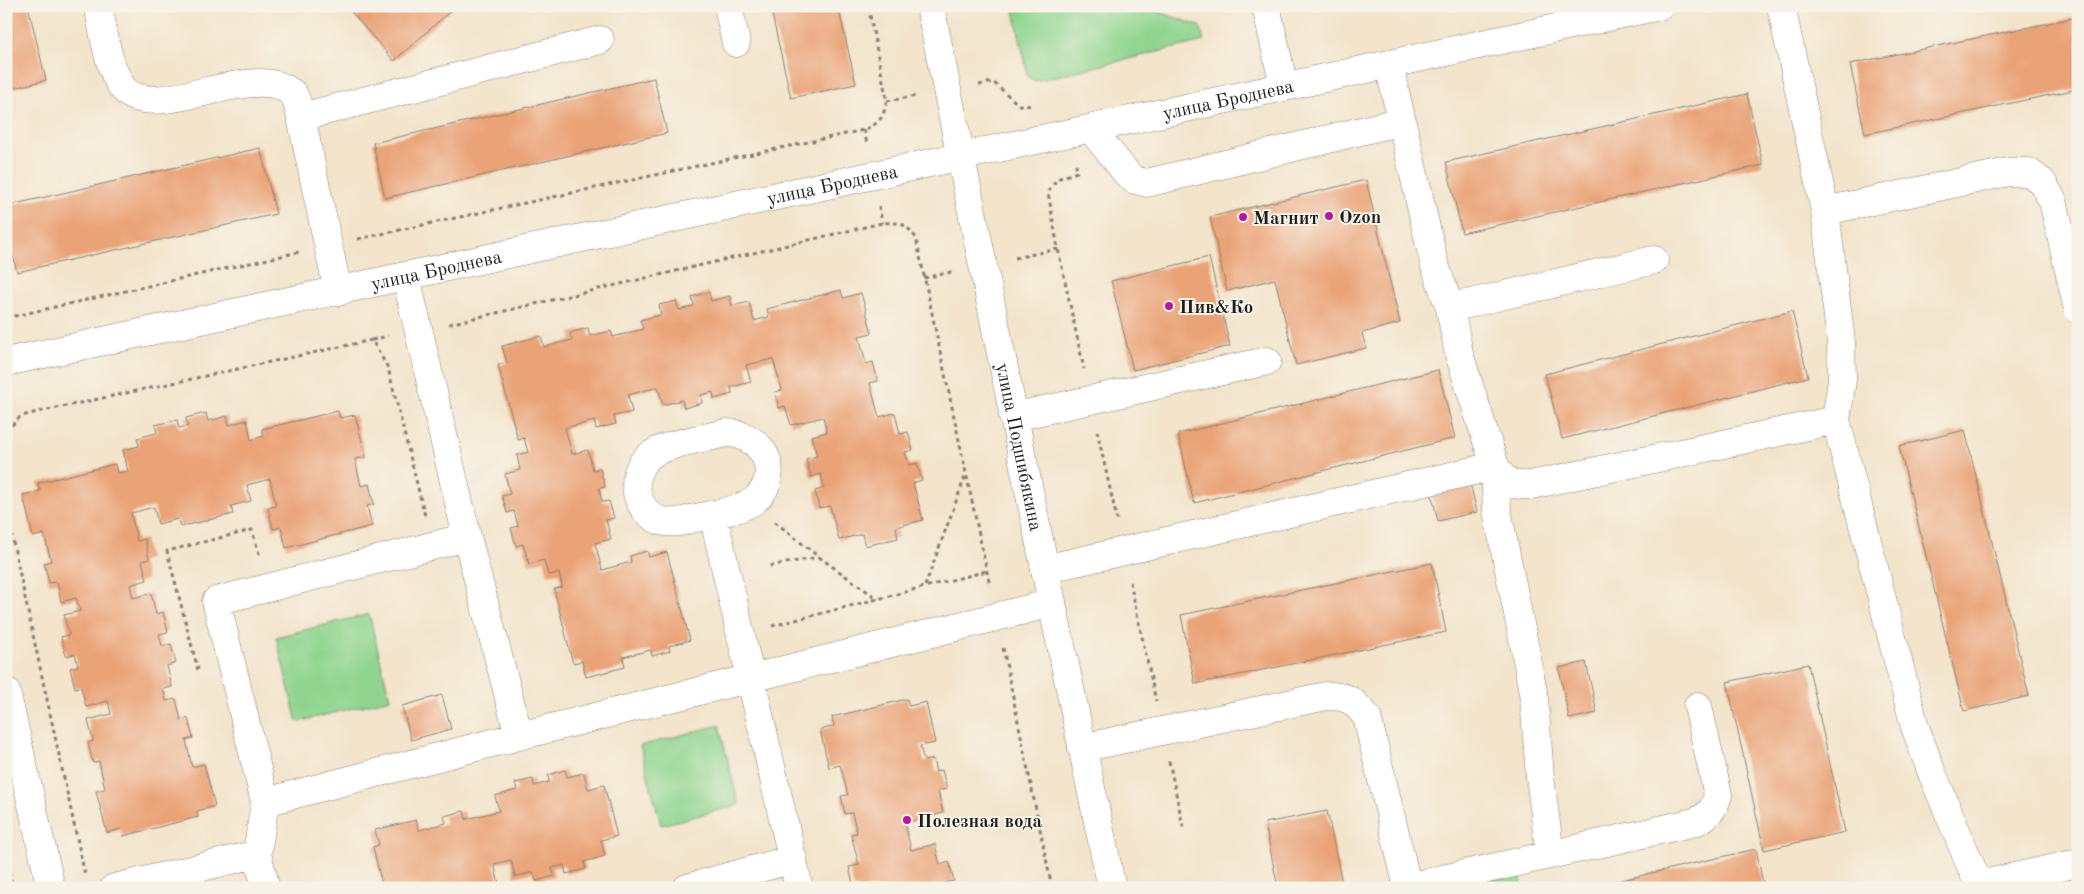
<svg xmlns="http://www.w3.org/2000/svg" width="2084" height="894" font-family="'Old Standard TT',serif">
	<rect width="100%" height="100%" fill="#f7f3e8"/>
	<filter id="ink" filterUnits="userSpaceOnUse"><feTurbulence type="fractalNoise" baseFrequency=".02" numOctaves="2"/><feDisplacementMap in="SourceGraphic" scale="10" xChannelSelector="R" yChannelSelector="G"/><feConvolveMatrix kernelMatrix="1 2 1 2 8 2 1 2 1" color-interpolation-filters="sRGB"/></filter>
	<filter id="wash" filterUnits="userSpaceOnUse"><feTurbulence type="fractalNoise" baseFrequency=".0096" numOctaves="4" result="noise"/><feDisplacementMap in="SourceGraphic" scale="20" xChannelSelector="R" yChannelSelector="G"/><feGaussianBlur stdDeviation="1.12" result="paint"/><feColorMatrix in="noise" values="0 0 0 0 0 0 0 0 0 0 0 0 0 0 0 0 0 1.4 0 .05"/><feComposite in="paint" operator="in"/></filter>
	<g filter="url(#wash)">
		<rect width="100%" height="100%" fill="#f3e4cb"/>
		<path fill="#90d58f" stroke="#567856" d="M1013,6H1141L1200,26L1204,41L1035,81L1028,77Z
			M369,614L390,699L297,722L276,637Z
			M719,725L739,805L661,825L640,746Z
			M1520,873L1523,888H1452Z"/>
		<g id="blocks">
			<path fill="#eaa377" d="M6,6H28L46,80L6,90Z
				M346,6H456L394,61Z
				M770,6H838L856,84L791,98Z
				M2078,17V89L1865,134L1850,64Z
				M654,78L667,133L385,198L373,143Z
				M1747,94L1763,165L1462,233L1446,162Z
				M260,148L276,214L17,272L6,227V206Z
				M1366,180L1400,323L1362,333L1366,348L1296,365L1275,279L1227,291L1210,217Z
				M1209,257L1230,346L1133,370L1111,281Z
				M841,290L843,298L861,293L872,333L859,336L866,364L873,362L878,381L870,383L879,417L895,413L900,434L908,432L913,450L905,452L909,465L917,463L922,480L913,483L923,520L896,527L898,538L865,546L862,534L839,540L830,506L819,508L815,491L824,488L821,474L811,477L806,459L817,456L811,436L827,432L823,417L791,425L785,406L779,408L775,392L782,390L773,359L746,365L751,382L731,387L732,394L714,399L713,392L701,395L702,403L684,408L682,400L663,405L658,387L628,395L632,412L614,416L616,424L596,429L594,421L565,428L572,454L588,450L593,470L600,468L605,487L599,488L602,502L609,501L614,518L606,520L611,539L595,543L602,570L631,562L630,556L647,551L649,557L667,552L690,640L669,646L670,651L652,656L651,650L623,657L625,667L586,677L582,661L573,663L571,656L554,589L562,587L559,573L548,575L544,560L529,564L523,544L516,546L511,528L518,526L514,511L507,513L502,496L510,494L505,474L520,470L517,455L528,452L524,438L518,440L498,365L507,363L502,346L541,336L544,347L572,340L570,333L588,328L590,336L611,331L613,337L643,329L640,320L661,315L659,305L676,301L679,310L694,306L692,297L709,292L711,301L730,296L732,306L749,302L754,321L769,317L767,309Z
				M1792,311L1808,377L1562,439L1545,374Z
				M1438,370L1455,438L1194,503L1178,434Z
				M338,411L340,418L355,415L366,457L355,459L361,486L369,484L374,504L367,506L372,526L286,548L281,527L273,529L268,508L276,506L270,479L247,485L251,501L231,506L233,514L180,527L178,519L158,524L154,507L131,513L137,541L145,539L149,559L142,561L147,580L130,585L133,598L151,593L156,614L163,612L168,632L159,634L162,646L171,644L176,663L167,666L172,687L163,689L166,701L176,699L181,720L188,718L193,738L186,740L192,767L204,764L215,806L197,811L198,817L123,836L121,829L107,833L96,791L105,789L99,761L93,763L88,743L93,741L88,720L111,714L108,701L86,707L81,687L75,688L70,668L78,666L75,654L66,656L61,637L69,635L64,615L80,611L76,598L61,602L57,582L49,583L44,563L51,561L44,534L33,537L23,495L40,491L38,483L115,464L117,473L128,471L123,450L139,446L137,438L157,433L155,425L177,420L179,428L188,426L186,418L206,413L208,421L227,416L229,425L247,420L251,440L264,436L262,429Z
				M1965,430L2029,696L1964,711L1899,446Z
				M1470,483L1477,512L1438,521L1431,492Z
				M1432,563L1446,632L1195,684L1181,615Z
				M1586,662L1597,713L1569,719L1559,668Z
				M1808,664L1845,832L1764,850L1727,682Z
				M442,695L451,729L411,740L402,706Z
				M907,699L909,706L926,702L935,743L920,746L924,761L933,759L936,772L942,770L947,789L938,791L943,813L905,823L911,850L935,844L940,865L949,862L954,881L944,883L945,888H854L849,867L859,865L851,834L857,833L852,813L845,814L841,796L848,795L840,765L829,768L820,730L834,726L832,717Z
				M565,770L567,777L584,773L588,789L604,785L617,836L601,840L605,856L584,862L586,869L566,874L564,865L552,868L554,876L536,881L533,872L515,877L511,860L494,864L500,888H383L373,847L379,845L375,830L416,820L419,830L446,823L444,816L464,811L466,819L499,811L495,796L517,790L515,783L533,779L534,786L549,782L548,775Z
				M1327,811L1343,888H1278L1265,823Z
				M1756,849L1764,888H1597L1596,886Z"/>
		</g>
	</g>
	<g filter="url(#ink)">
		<use href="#blocks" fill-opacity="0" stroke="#888074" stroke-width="1"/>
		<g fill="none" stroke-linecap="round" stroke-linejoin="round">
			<defs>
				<path id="minor" d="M98,6C104,32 107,65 122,87C148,124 246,66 284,88C288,90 292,92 294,95C297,101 299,110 301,117L338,292
					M728,6L736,43
					M1266,6L1284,87
					M1781,6L1825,211L2008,172H2029L2042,182L2053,201L2078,309
					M1389,65L1434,263L1450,308L1459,354L1495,466C1505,483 1512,486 1531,485L1836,420
					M301,117L600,40
					M1091,129L1128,175L1135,180L1147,183L1402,121
					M1825,211L1841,342L1842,380L1836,420L1915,727L1932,773L1980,888
					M406,277L467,537L519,736L1052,603
					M1450,308L1654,260
					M1013,417L1267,361
					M726,433C762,433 784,472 756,499C742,511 709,515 691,519C681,522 672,524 661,521C636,512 627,477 647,458C662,443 704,439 726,433Z
					M713,514L799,888
					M1045,569L1495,466L1497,510L1527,659L1534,698L1540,777L1550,855
					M6,691L51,888
					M1082,748L1326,696C1349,696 1353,700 1367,717L1408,888
					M265,802L216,601L467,537
					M257,854L266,888
					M1979,885L2078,863
					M1408,887L1695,822C1708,816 1714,810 1718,795L1698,706
					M114,888L257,854L265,802L519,736
					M687,888L793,859"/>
				<g id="major">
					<path id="s1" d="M930,6L1052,603L1112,888"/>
					<path id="s2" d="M6,362L1659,6"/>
				</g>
			</defs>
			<use href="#minor" stroke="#888074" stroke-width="29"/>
			<use href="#major" stroke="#888074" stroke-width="29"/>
			<path stroke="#888074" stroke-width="3" stroke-dasharray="4 4" stroke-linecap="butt" d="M979,85L993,82L1019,105L1034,106
				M887,101L916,96
				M864,130L867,144
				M1076,164L1077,172L1057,179L1048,192L1058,249L1084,369
				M879,206L882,223
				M358,239L864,130C880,123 883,118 887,101L868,6
				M1015,258L1058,249
				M924,278L952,272
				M6,318L299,252
				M449,324L882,223C901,222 905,223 916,238L990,586
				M372,340L388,336
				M6,431L20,417L29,414L372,340L388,368L425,516
				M1097,431L1117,520
				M6,510L85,875
				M775,522L819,557L878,599
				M770,566L819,557
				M1130,582L1156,701
				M925,586L965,477
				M772,626L987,571
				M1003,648L1052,888
				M198,670L167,551L252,530L260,557
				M1169,761L1184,831
				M6,856L13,888"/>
			<use href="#minor" stroke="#fff" stroke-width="28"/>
			<use href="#major" stroke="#fff" stroke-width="28"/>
		</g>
	</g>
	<g fill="#b5179e" stroke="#f7f3e8" stroke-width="2">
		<circle cx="1329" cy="216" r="5"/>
		<circle cx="1243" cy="217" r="5"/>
		<circle cx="1169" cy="306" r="5"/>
		<circle cx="907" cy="820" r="5"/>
	</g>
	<g text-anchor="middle" stroke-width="4" stroke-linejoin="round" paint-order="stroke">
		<g font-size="19" fill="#1c1c1c" stroke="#f7f3e8">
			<text dy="7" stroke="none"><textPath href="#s2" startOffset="1250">улица Броднева</textPath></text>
			<text dy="7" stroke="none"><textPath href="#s2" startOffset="845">улица Броднева</textPath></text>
			<text dy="7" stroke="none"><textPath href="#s2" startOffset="440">улица Броднева</textPath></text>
			<text dy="7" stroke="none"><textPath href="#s1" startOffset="450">улица Подшибякина</textPath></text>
		</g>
		<g font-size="19" font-weight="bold" fill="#1c1c1c" stroke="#f7f3e8" text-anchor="start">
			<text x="1339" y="223">Ozon</text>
			<text x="1253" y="224">Магнит</text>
			<text x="1179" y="313">Пив&amp;Ко</text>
			<text x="917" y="827">Полезная вода</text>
		</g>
	</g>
	<rect width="2084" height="894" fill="none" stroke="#f7f3e8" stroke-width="25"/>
</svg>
